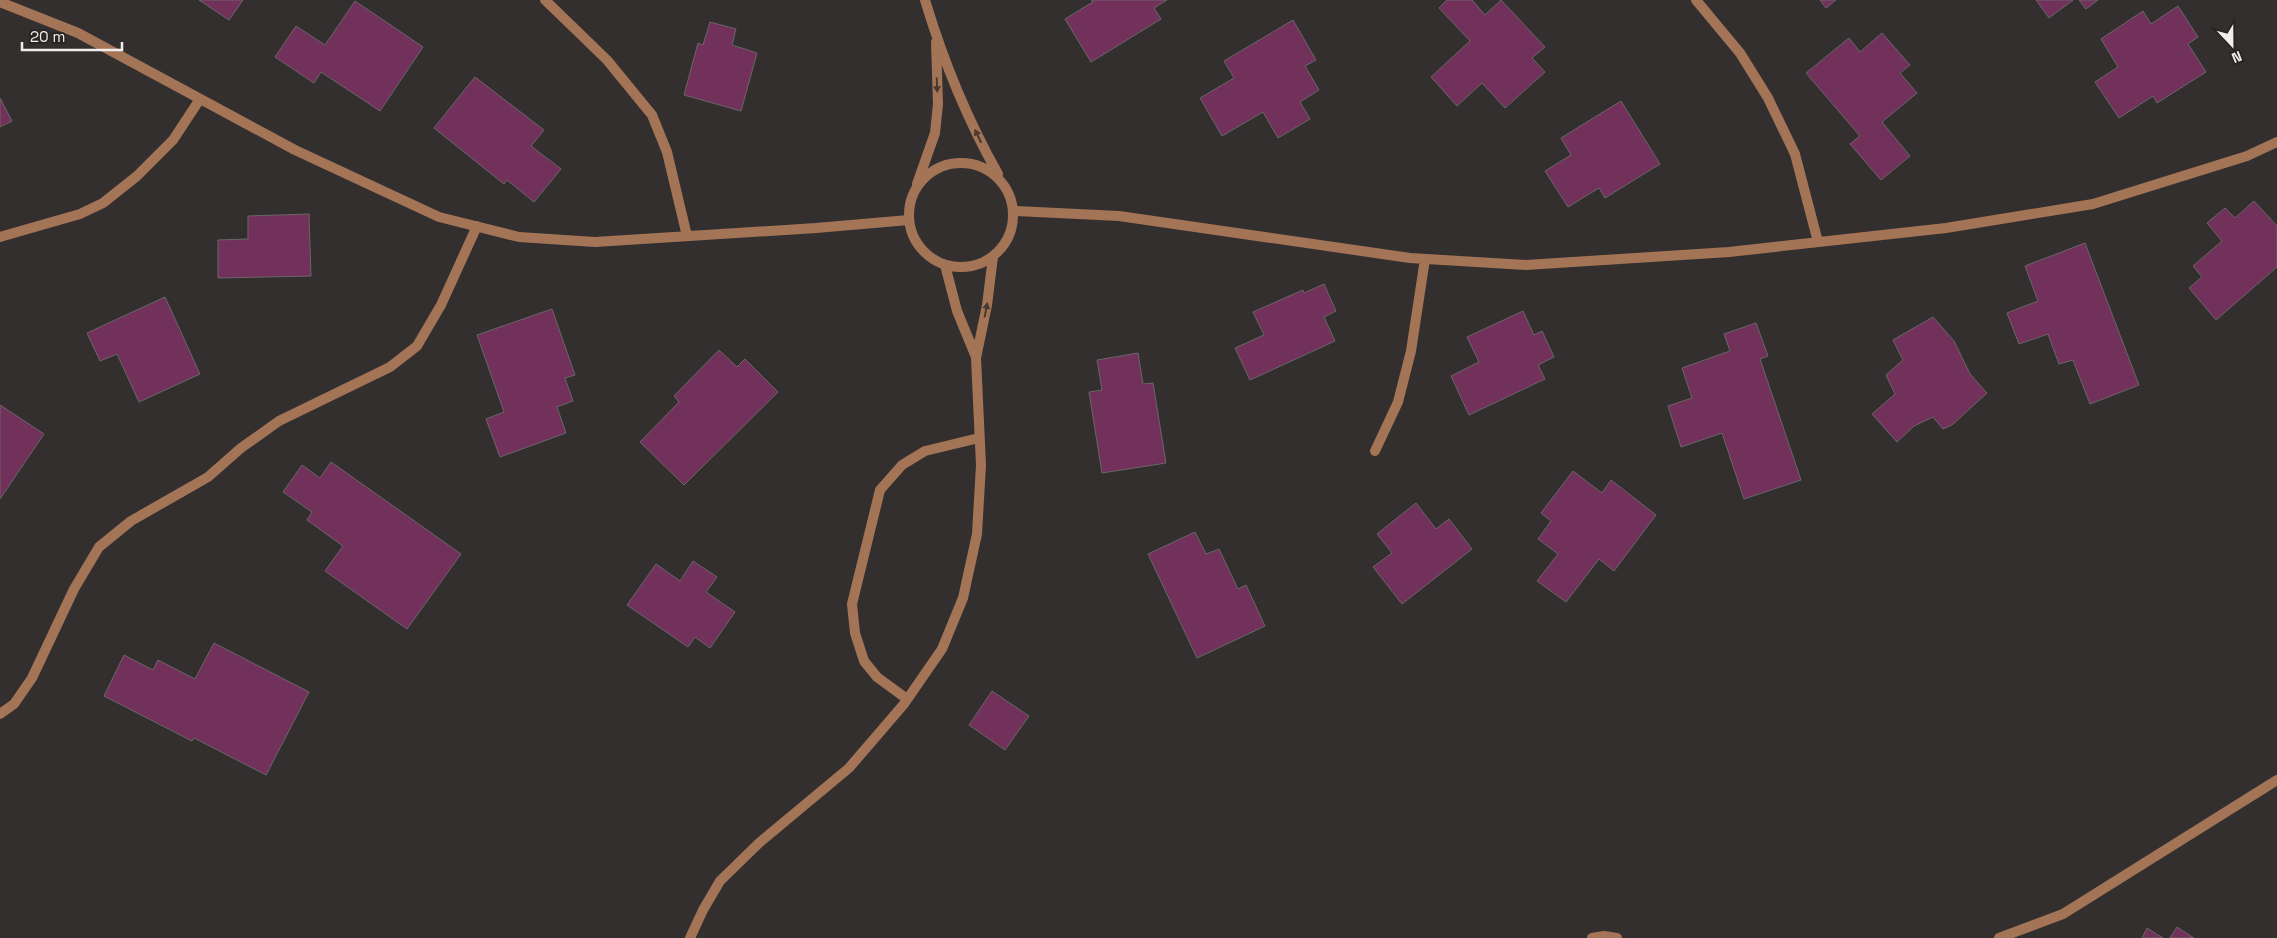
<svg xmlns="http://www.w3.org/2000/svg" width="2277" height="938" font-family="'Space Grotesk',sans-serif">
	<rect width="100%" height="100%" fill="#342f2f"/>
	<path fill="#71315b" stroke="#6a6668" d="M199,0H243L229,20Z
		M1091,0H1167L1154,8L1161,19L1091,62L1065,19L1093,2Z
		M1447,0H1472L1485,15L1501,0L1545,47L1532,58L1545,72L1505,108L1482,83L1457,106L1431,77L1470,41L1439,8Z
		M1820,0H1836L1826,8Z
		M2036,0H2073L2049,18Z
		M2079,0H2098L2086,9Z
		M355,1L423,47L380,111L321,72L314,83L275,57L296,26L325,45Z
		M2178,6L2198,37L2188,44L2206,72L2157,103L2153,96L2119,118L2095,82L2118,67L2101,39L2143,11L2151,24Z
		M1293,20L1316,60L1305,66L1319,90L1300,102L1310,119L1278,138L1263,112L1222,136L1200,98L1234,78L1224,61Z
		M710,22L736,29L732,45L757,53L741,111L684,95L698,43L703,45Z
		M1882,33L1910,65L1900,73L1917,93L1882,122L1910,156L1881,180L1850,144L1860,136L1806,73L1849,38L1860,52Z
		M475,77L544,130L531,146L561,169L534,202L507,180L504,184L434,128Z
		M0,98L12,121L0,127Z
		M1621,101L1660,164L1605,198L1599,188L1568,207L1545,171L1571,155L1561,138Z
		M2254,201L2277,226V267L2216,320L2189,288L2202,277L2193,266L2222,241L2207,223L2225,208L2235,218Z
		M309,214L311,276L218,278V240L248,239V216Z
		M2085,243L2139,385L2090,404L2073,360L2059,364L2048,334L2019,344L2007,313L2038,301L2025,266Z
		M1324,284L1336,311L1324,317L1335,341L1250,380L1235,348L1264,335L1253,312L1303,290L1304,293Z
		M165,297L200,374L139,402L117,354L100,361L87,333Z
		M552,309L575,375L565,378L573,401L557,407L566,433L500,457L486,419L504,412L477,335Z
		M1523,311L1534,335L1542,331L1554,357L1538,365L1545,379L1469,415L1451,376L1479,362L1467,337Z
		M1933,317L1954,341L1970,374L1987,393L1952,425L1943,429L1933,417L1914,426L1897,442L1872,414L1895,394L1886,375L1903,360L1893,340Z
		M1756,323L1768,356L1760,359L1801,480L1744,499L1722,433L1681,447L1668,406L1692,398L1682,368L1730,351L1724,334Z
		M719,350L737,367L745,359L778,392L684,485L640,442L679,402L674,396Z
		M1138,353L1143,384L1153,383L1166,463L1102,473L1089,392L1102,390L1097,360Z
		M0,405L44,434L0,499Z
		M331,462L461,554L407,629L325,571L343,546L307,520L312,512L283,492L302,465L320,478Z
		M1573,471L1602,493L1611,480L1656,515L1614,571L1599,559L1566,602L1537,581L1558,554L1538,539L1551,521L1541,513Z
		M1416,503L1436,529L1449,519L1472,549L1402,604L1373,567L1392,553L1377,534Z
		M1195,532L1206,554L1219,549L1238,589L1246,585L1265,626L1197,658L1148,554Z
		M693,561L717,577L706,592L735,612L710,648L695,637L688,647L627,605L656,564L680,581Z
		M214,643L309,692L266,775L194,738L192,741L104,696L124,655L153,670L158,660L195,679Z
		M992,691L1029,716L1005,750L969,725Z
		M2177,927L2194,938H2170Z
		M2147,928L2163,938H2142Z"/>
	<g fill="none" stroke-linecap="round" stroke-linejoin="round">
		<path stroke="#a47457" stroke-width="10" d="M907,699L877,677L864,661L855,633L852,604L880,490L902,465L925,451L979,438
			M1592,938L1604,936L1617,938
			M1999,938L2063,914L2277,780"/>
		<path stroke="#a47457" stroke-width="10" d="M545,0L607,60L652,115L667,152L687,236
			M1696,0L1740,53L1768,98L1795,154L1818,242
			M0,2L78,33L295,150L439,217L519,237L595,242L816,228L909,220
			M1014,211L1119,216L1410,258L1526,265L1729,252L1946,228L2093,204L2247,156L2277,142
			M0,237L80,214L103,203L137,176L173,140L200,99
			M1375,451L1398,402L1411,351L1425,259
			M0,714L14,704L32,678L74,589L99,547L131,521L208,477L241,448L279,421L390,367L417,346L441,305L477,226"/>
		<path stroke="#a47457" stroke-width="10" d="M925,0C943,60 967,119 998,174
			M909 215a52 52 0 1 1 104 0a52 52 0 1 1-104 0Z
			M917,184L935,133L938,104L936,42
			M945,265L957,311L976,357
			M690,938L703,910L720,881L759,843L849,768L904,704L942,649L963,598L977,534L981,465L976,358L987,305L993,257"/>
	</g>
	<defs><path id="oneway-solid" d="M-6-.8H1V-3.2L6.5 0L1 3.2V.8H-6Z" transform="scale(1.25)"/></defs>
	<g fill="#483932">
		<use href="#oneway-solid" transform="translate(937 85) rotate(88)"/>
		<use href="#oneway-solid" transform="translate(978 136) rotate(-115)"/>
		<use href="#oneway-solid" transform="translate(986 310) rotate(-79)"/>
	</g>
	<g transform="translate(2232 45) rotate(158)" stroke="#2a2525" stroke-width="4" paint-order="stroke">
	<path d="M0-4L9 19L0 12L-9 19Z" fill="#f1eeee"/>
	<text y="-8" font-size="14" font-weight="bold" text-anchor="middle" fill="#f1eeee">N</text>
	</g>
	<path d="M22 42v8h100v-8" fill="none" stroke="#f1eeee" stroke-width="2.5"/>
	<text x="30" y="42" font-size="15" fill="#f1eeee" stroke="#2a2525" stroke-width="4" paint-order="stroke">20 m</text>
</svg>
